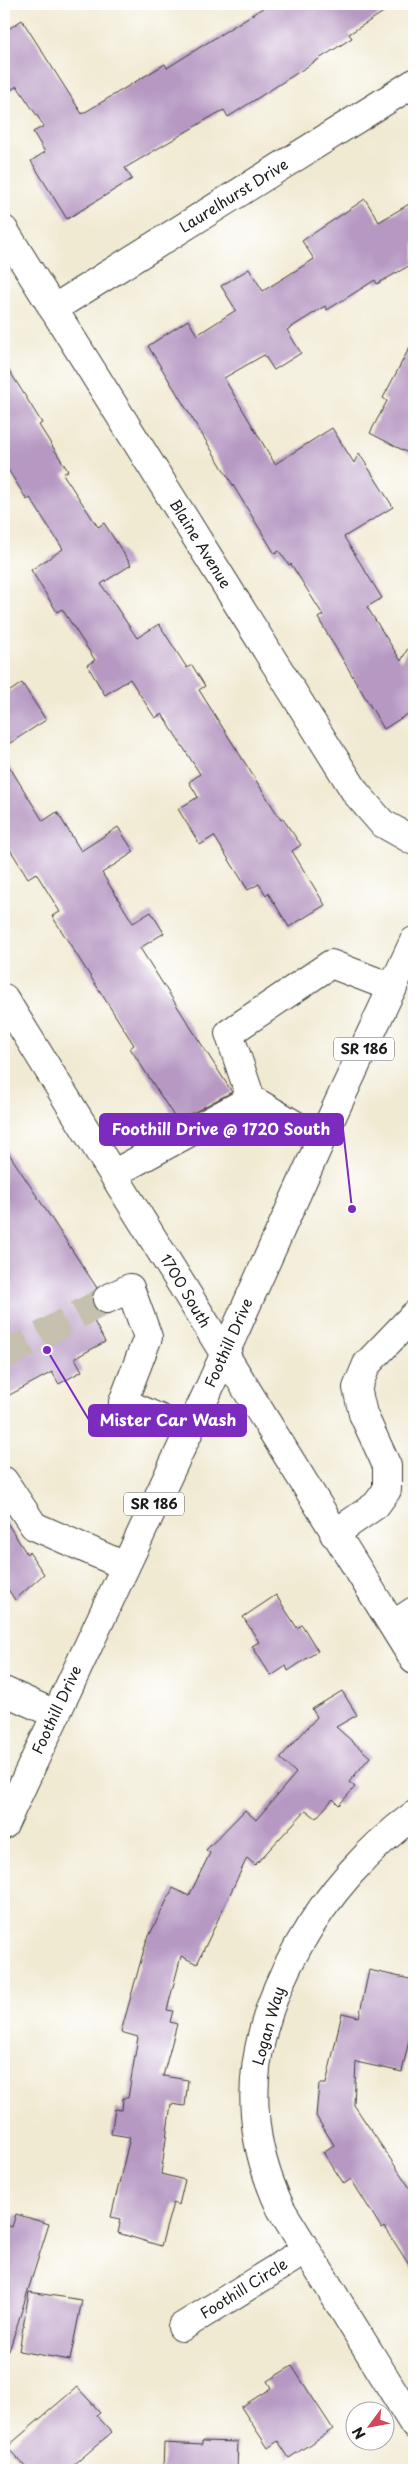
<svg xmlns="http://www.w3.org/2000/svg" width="418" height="2474" font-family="'Playpen Sans',sans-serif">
	<rect width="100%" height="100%" fill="#fff"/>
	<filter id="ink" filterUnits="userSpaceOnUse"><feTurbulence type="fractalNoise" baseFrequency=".02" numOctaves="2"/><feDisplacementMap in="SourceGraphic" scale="10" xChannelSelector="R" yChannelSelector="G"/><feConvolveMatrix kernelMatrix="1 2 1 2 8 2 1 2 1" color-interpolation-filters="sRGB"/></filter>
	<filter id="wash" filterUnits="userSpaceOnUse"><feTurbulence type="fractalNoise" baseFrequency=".0096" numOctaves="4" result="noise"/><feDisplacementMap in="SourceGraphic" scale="20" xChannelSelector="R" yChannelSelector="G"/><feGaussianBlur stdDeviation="1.12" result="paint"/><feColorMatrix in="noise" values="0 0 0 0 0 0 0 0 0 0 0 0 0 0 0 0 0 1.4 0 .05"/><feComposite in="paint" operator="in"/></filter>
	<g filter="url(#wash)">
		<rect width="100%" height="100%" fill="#f1ead3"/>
		<g id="blocks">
			<path fill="#b698c2" d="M269,4H396L349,34L352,38L228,117L224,110L216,114L125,168L132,179L67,219L31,161L45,152L33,132L44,126L17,86L4,95V32L22,20L82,114L165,64L167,68Z
				M365,199L379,222L414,201V263L377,284L375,280L327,310L325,306L287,330L301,353L274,370L264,355L224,378L275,464L332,428L354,463L359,453L393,507L344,537L382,598L367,607L401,661L414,637V710L384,729L318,618L323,615L291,564L289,565L279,551L275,554L148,346L188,320L197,335L236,310L221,286L249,269L263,291L314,259L302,241Z
				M414,339V456L370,433L387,401L383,398Z
				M4,362L42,423L39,425L68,471L63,474L98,527L104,523L131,565L101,584L137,638L159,624L187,668L192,665L205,686L199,690L281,820L283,819L301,845L292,851L325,905L289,927L268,893L266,895L259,884L248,890L214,836L200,845L178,809L198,797L189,782L200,774L162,714L155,718L130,679L105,695L87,665L95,660L62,609L57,612L31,570L63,549L30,498L27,500L4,463Z
				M22,683L46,720L4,747V695Z
				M4,758L43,821L57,812L81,851L118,827L134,852L102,873L133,923L151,912L164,933L140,948L232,1092L177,1121L130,1048L134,1045L52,916L60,912L36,873L28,878L4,840Z
				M4,1146L97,1288L92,1297L93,1305L98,1312L105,1314L94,1321L105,1342L75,1358L82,1371L59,1384L52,1372L4,1398Z
				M4,1518L27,1554L29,1552L44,1574L15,1600L4,1583Z
				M276,1595L297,1628L302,1625L318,1651L288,1671L286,1666L271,1676L252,1646L259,1642L243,1617Z
				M342,1691L357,1715L336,1727L370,1757L349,1782L355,1787L339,1805L333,1799L316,1818L306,1810L255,1865L247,1858L197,1964L181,1956L167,2010L173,2011L170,2022L177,2024L163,2076L188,2080L185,2106L171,2104L161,2174L185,2180L179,2205L173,2203L161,2246L118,2233L121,2219L111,2217L130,2137L111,2134L115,2109L122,2110L123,2098H128L138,2037L121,2032L146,1942L173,1888L189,1896L210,1853L206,1850L245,1810L256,1820L296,1773L280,1758L317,1717L312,1709Z
				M369,1970L414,1980V2017L402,2072L356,2062L354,2105L414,2194V2273L385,2227L382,2229L351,2179L344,2184L323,2152L334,2145L316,2116L319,2084H326L342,2013L359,2017Z
				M16,2214L49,2224L9,2351L4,2350V2224L12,2227Z
				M29,2292L82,2300L70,2360L19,2351Z
				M292,2366L333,2429L289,2458L278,2441L268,2448L241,2407L271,2388L267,2381Z
				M77,2387L100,2412L96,2415L112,2432L68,2470H28L7,2447Z
				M202,2441L238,2442L237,2470H163L164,2443L202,2445Z"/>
		</g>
	</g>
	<g filter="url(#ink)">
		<use href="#blocks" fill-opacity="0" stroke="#3c3b37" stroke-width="1"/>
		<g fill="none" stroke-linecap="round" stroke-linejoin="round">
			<path stroke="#c6c1ae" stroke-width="28" stroke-dasharray="28 14" stroke-linecap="butt" d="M4,1356L107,1299"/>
			<defs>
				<path id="minor" d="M4,230L356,793L382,823L414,841
					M53,309L414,83
					M4,998L414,1660
					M321,1140L251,1099L229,1033L331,964L393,988
					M113,1174L251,1099
					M107,1299L130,1288L148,1337L123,1402L188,1431
					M4,1481L34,1526L125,1566
					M334,1534L376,1505L387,1490V1466L363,1414L357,1388L367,1364L414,1315
					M393,1625L414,1611
					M4,1691L55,1714
					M414,1815C326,1878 246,2002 255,2114C257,2148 267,2179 281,2209L414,2425
					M182,2327L306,2250"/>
				<path id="major" d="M4,1825L207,1393L321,1140L414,941"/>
			</defs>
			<use href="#minor" stroke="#3c3b37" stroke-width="30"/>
			<use href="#major" stroke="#3c3b37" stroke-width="30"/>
			<use href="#minor" stroke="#fff" stroke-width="28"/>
			<use href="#major" stroke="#fff" stroke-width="28"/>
		</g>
	</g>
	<g text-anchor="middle" stroke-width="5" stroke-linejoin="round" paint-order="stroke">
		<g fill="#fff" stroke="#606060" stroke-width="1">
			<rect x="334" y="1037.5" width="60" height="23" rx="4"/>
			<rect x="124" y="1492.5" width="60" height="23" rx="4"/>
		</g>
		<g font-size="14" font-weight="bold" fill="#1c1c1c">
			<text x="364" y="1054">SR 186</text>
			<text x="154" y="1509">SR 186</text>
		</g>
		<g font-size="15" fill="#1c1c1c" stroke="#fff">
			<text transform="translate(234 196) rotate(-32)" y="5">Laurelhurst Drive</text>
			<text transform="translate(200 544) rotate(58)" y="5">Blaine Avenue</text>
			<text transform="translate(185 1291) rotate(59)" y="5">1700 South</text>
			<text transform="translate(229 1343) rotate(-66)" y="5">Foothill Drive</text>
			<text transform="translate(57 1710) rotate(-65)" y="5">Foothill Drive</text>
			<text transform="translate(269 2026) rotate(-74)" y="5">Logan Way</text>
			<text transform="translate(244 2289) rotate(-32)" y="5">Foothill Circle</text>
		</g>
	</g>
	<path fill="none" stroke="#7b2cbf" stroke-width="2" d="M352 1209L343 1129M47 1350L89 1420"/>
	<g fill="#7b2cbf" stroke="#fff" stroke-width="2">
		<circle cx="352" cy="1209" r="5"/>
		<circle cx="47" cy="1350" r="5"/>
	</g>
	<g fill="#7b2cbf" stroke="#7b2cbf" stroke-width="2">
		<rect x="100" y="1114" width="243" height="31" rx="5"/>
		<rect x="89" y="1405" width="157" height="31" rx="5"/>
	</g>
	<g font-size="16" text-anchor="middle" font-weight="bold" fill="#fff">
		<text x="221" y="1135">Foothill Drive @ 1720 South</text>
		<text x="168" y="1426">Mister Car Wash</text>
	</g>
	<rect width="418" height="2474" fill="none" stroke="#fff" stroke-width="20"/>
	<g transform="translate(370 2426) rotate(238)"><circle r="24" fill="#ffffff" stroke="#a4a4a4"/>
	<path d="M0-4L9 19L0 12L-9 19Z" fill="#d1495b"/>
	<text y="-8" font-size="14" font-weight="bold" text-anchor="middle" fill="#1c1c1c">N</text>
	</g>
</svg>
